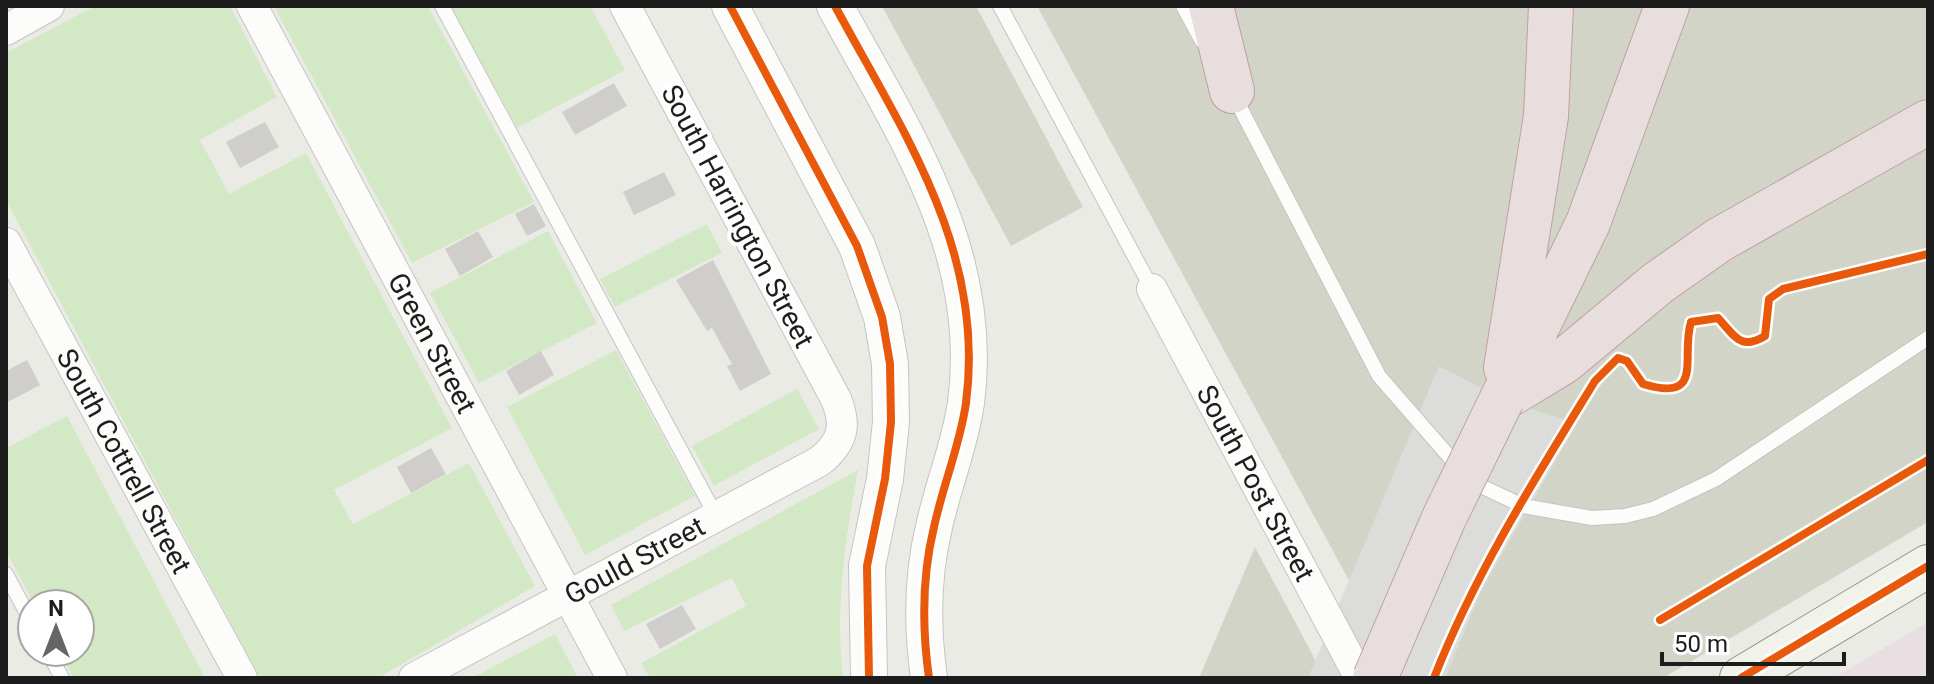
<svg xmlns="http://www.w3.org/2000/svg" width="1934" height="684" font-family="Roboto,sans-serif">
	<rect width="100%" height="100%" fill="#ebebe6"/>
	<path fill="#e9dfe3" d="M1928,622V678H1833Z"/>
	<path fill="#d3d4c8" d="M882,6H976L1083,207L1011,246Z
		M1037,6H1928V522L1663,678H1402Z
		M1255,547L1325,678H1199Z"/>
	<path fill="#d3e9c5" d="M95,6H230L277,97L200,140L229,194L306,153L452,428L334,490L353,524L469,463L535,586L378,678H260L6,200V53Z
		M274,6H428L534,202L412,263Z
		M451,6H590L625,70L517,128Z
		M707,224L722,253L615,307L600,279Z
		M548,231L597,323L479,383L430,293Z
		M616,350L695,496L585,555L507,407Z
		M797,389L819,429L714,486L692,446Z
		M67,416L205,678H73L59,652H80V604H34L6,551V448Z
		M858,470C845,541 835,606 843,678H650L641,663L746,606L732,578L624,631L611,605Z
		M555,634L578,678H472Z"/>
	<path fill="#dcdcda" d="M1439,366L1502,399L1577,424L1482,589L1445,678H1308Z"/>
	<path fill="#d0cecb" d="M614,83L627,106L575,135L562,112Z
		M265,122L279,147L240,168L226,142Z
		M664,172L676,195L634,215L623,192Z
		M534,204L546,226L527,236L515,214Z
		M478,231L493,257L460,276L445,249Z
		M713,260L771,374L740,391L727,366L732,364L712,328L707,331L676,280Z
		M541,351L554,375L519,395L506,371Z
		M27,360L40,385L6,403V371Z
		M431,448L446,474L411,493L397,467Z
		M682,605L696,629L660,649L646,624Z"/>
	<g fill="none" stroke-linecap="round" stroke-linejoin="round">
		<defs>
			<path id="service" d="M442,6L716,516
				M1000,6L1152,289
				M1183,6L1202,41
				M1233,94L1379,376L1453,461L1483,487L1523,506L1592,518L1625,516L1653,509L1716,479L1928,338
				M6,574L32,623
				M48,652L62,678"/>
			<g id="minor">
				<path id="s1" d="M252,6L612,678"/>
				<path d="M6,30L49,6"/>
				<path id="s2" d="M6,243L242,678"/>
				<path id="s3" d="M1152,289L1360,678"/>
				<path id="s4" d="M414,678L820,461C843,442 847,426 836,399L625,6"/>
			</g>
			<path id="tertiary" d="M730,6L857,246L882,317L890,364L891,422L885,479L867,566L869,678
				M835,6C903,132 986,251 966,403C960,445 943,485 934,527C922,576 922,628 929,678"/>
			<path id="secondary" d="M1741,678L1928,566"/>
			<path id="motorway" d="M1211,6L1232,91
				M1506,368L1546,116L1551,6
				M1502,399L1563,362L1658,283L1719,240L1928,122
				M1502,399L1588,223L1667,6"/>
		</defs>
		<use href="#service" stroke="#c4c4c2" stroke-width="16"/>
		<use href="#minor" stroke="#c4c4c2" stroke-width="32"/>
		<use href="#tertiary" stroke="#c4c4c2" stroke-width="38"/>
		<use href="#secondary" stroke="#90957f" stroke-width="44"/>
		<use href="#motorway" stroke="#c09fa3" stroke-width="46"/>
		<use href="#service" stroke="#fcfcfb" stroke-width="14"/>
		<use href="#minor" stroke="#fcfcfb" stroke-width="30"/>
		<use href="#tertiary" stroke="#fcfcfb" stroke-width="36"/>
		<use href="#secondary" stroke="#f1f3ea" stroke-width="42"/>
		<use href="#motorway" stroke="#e9dede" stroke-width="44"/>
		<defs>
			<path id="motorway-bridge" d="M1375,678L1444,518L1502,399"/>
		</defs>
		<use href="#motorway-bridge" stroke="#c09fa3" stroke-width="46" stroke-linecap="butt"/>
		<use href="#motorway-bridge" stroke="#e9dede" stroke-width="44"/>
		<defs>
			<path id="cycleway" d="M730,6L857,246L882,317L890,364L891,422L885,479L867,566L869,678
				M835,6C903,132 986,251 966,403C960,445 943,485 934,527C922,576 922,628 929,678
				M1660,620L1928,460
				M1434,678C1475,573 1536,477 1595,381L1618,358L1627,361L1643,384C1706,403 1680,357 1691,322L1718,318C1735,336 1740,351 1765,336L1769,299L1783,289L1928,254
				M1741,678L1928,566"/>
		</defs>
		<use href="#cycleway" stroke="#fff" stroke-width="13"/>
		<use href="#cycleway" stroke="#e8590c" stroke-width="8"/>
	</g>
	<g text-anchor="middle" stroke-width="8" stroke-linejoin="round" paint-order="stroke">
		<g font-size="28" fill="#1d1d1d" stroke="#fff">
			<text transform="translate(738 216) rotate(62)" y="10">South Harrington Street</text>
			<text dy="10" stroke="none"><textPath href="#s1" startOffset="382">Green Street</textPath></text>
			<text dy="10" stroke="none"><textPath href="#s2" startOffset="248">South Cottrell Street</textPath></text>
			<text dy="10" stroke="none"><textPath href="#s3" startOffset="220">South Post Street</textPath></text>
			<text dy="10" stroke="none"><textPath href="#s4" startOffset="250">Gould Street</textPath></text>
		</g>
	</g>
	<rect width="1934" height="684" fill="none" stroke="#1d1d1d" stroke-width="16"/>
	<g transform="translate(56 628)"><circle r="38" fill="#ffffff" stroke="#a5a5a5" stroke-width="2"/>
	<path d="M0-6L14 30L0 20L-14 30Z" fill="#656563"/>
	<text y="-12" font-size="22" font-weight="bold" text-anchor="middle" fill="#1d1d1d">N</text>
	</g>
	<path d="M1662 652v12h182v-12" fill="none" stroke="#1d1d1d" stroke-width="4"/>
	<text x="1674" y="652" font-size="24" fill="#1d1d1d" stroke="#ffffff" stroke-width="6" paint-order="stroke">50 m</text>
</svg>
